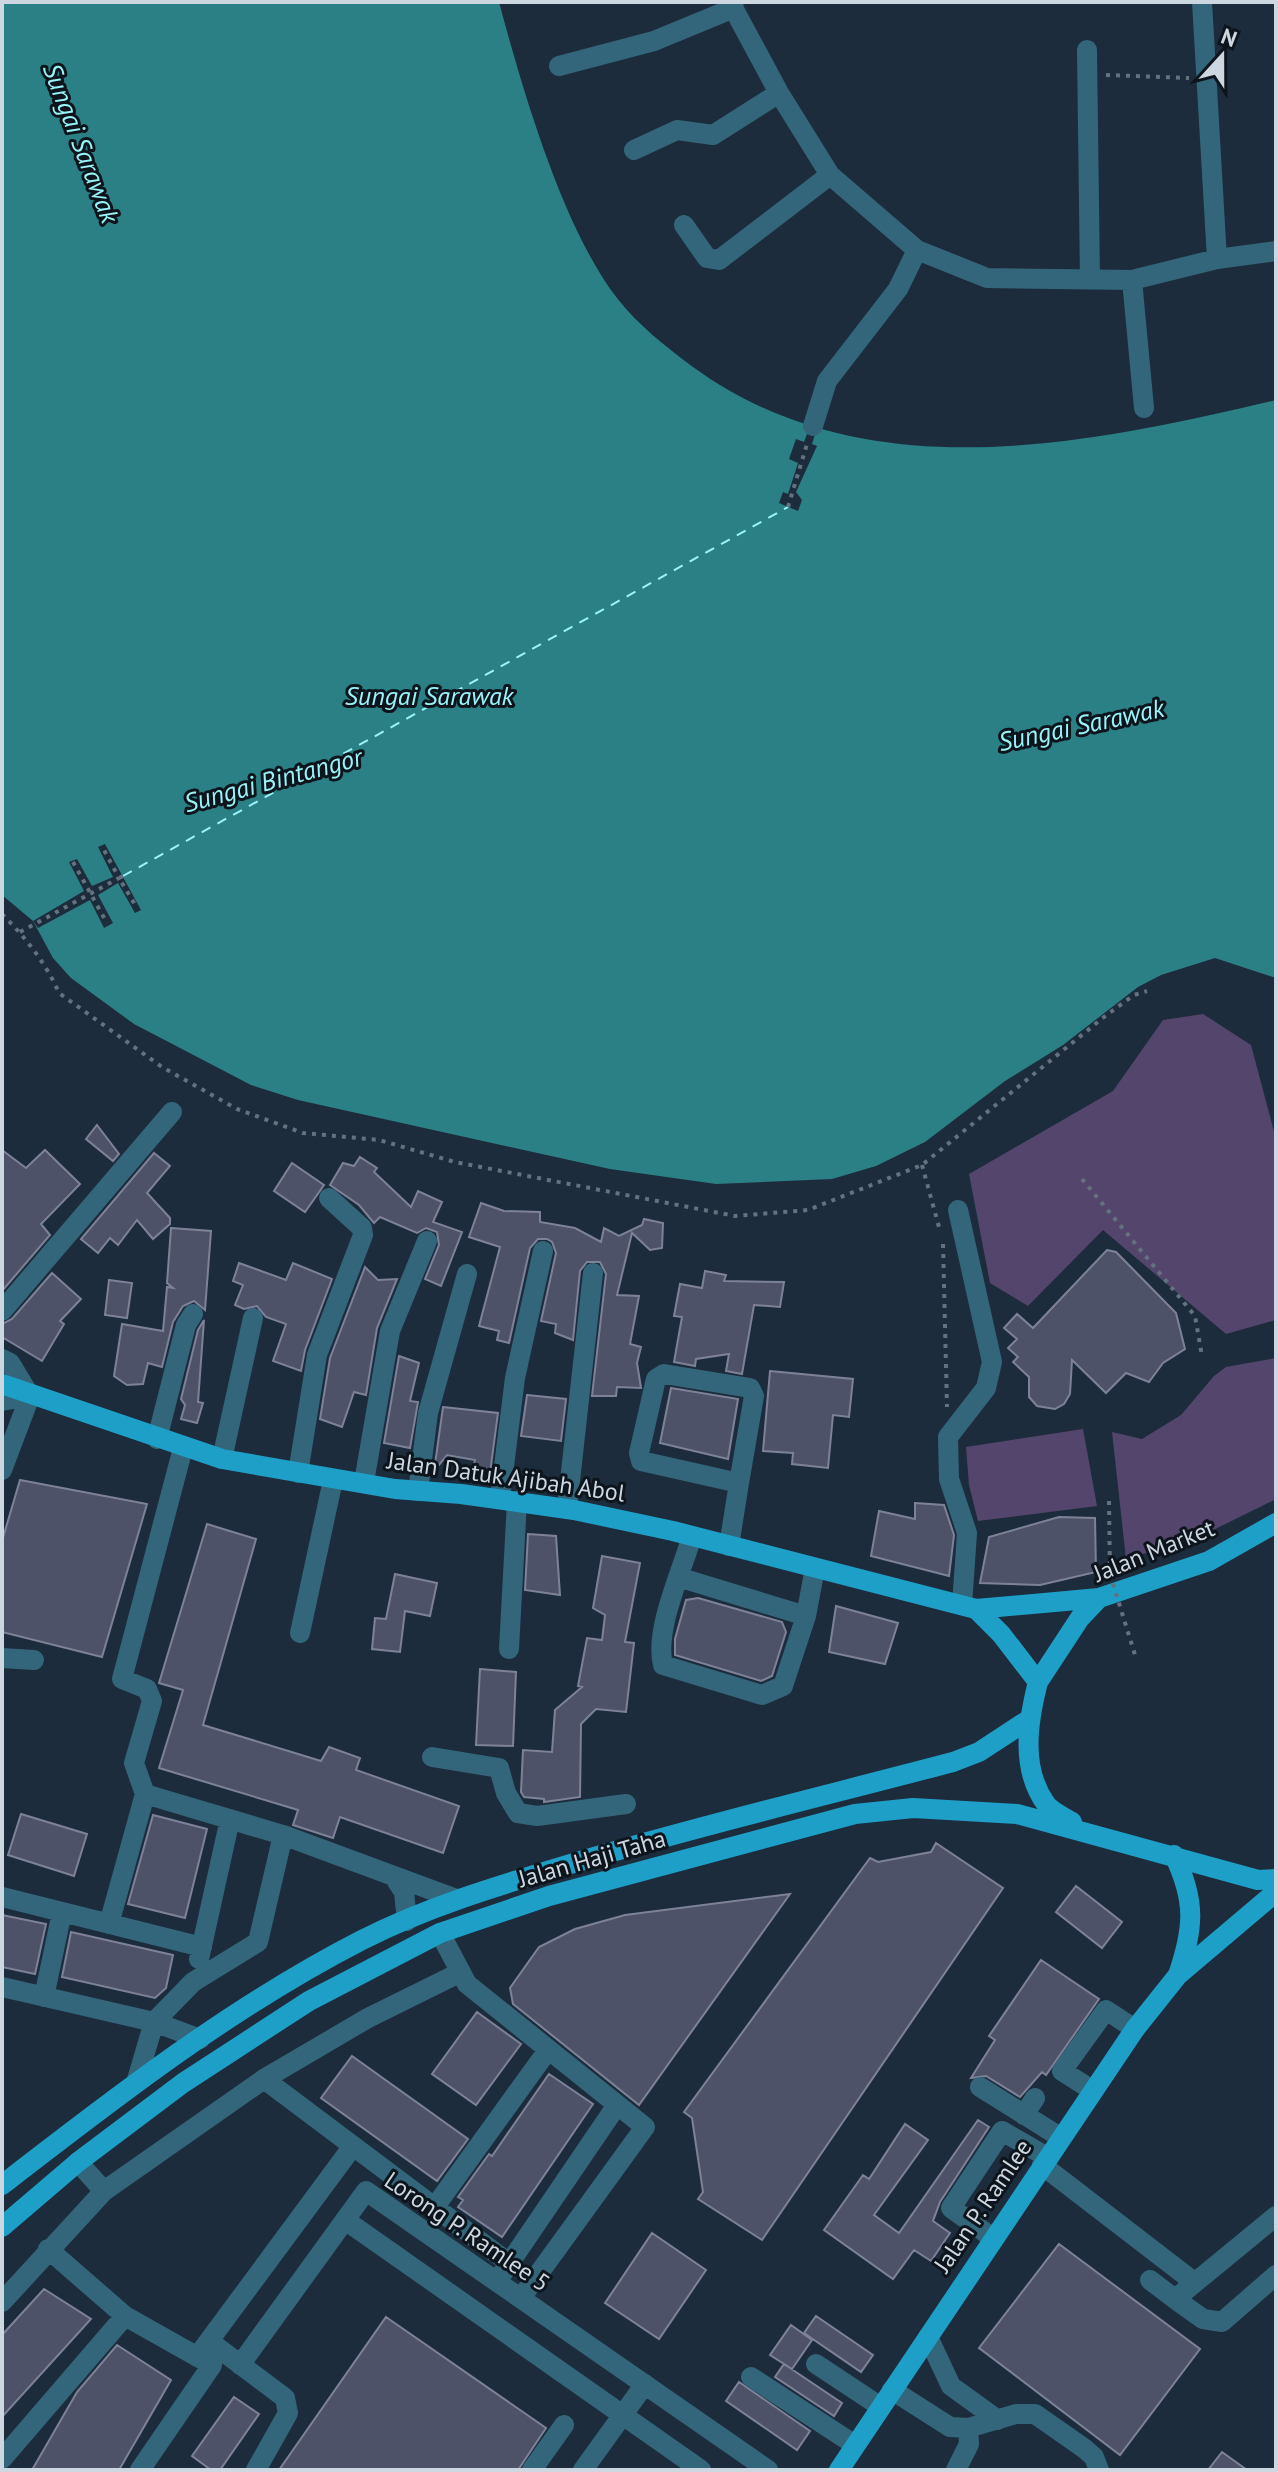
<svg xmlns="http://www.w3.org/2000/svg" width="1278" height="2472" font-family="'PT Sans',sans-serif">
	<rect width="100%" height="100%" fill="#1d2c3c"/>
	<path fill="#54456d" d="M1203,1014L1251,1045L1276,1139V1320L1226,1334L1103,1230L1028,1306L990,1283L969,1174L1113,1091L1163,1020Z
		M1276,1358V1499L1197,1538L1126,1559L1112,1432L1142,1439L1181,1415L1214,1376L1226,1367Z
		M1083,1429L1097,1506L978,1521L969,1485L966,1447Z"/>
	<path fill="#2b8086" d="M2,2H499C522,88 563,229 617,298C639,326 665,346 693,367C865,492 1084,445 1276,400V978L1215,958L1161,975L1138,987L1063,1045L1005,1081L925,1142L876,1166L832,1179L716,1184L610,1169L298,1100L251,1085L134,1024L71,978L53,958L33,921L2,895Z"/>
	<path fill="#1d2c3c" d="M810,426L817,428L812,444L817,446L796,492L802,500L798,511L779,503L783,492L788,494L798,463L789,459L796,439L804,442Z
		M105,844L141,910L135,913L118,883L98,895L113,923L104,928L90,900L38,928L33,921L84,891L69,862L77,859L92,886L113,877L98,847Z"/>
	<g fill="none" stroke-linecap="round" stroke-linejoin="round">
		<path stroke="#98f4f9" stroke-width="2" stroke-dasharray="10 8" stroke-linecap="butt" d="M123,876L788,507"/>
	</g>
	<path fill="#4e5268" stroke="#7d8299" stroke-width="2" d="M97,1125L119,1154L113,1161L86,1139Z
		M2,1150L26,1168L45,1150L80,1184L41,1224L50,1235L2,1291Z
		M154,1153L170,1166L147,1193L170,1218V1224L153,1239L137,1220L118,1245L110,1238L98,1253L81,1239Z
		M360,1157L377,1168L374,1172L411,1207L418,1191L442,1202L433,1222L462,1232L441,1286L425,1279L439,1245L437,1232L426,1228L417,1233L380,1217L374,1223L359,1205L330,1185L343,1163L354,1166Z
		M292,1163L324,1185L305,1212L274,1191Z
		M481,1203L504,1211L540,1212V1222L575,1228L601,1242L604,1228L619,1236L642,1225L644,1219L663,1223L662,1248L650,1250L632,1233L617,1295L639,1296L630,1344L641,1347L637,1363L641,1388L617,1387L616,1396H592L606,1274L600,1262H587L580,1271L573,1340L555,1333L556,1324L541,1321L556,1253L552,1242L547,1239H538L530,1248L509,1343L497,1340L499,1331L479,1326L500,1247L469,1237Z
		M171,1228L211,1231L205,1310L194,1301L183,1306L173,1322L162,1367L148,1363L143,1384L127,1385L114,1376L122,1324L163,1331L167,1287L173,1288L167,1283Z
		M1107,1250L1116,1252L1176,1313L1185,1349L1163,1363L1149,1382L1126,1373L1106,1393L1072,1360L1070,1394L1064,1404L1055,1409L1037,1406L1029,1397V1377L1013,1362L1018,1357L1008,1348L1017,1339L1004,1328L1017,1314L1033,1328Z
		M239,1263L286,1280L293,1263L332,1279L305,1350L301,1371L273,1361L286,1324L266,1317L257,1306L244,1309L235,1305L243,1285L233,1281Z
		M365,1267L378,1280L397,1279L377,1328L366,1395L354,1392L342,1427L320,1419L330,1358Z
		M705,1271L726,1275L724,1281L784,1282L780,1307L754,1305L742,1374L726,1371L729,1354L696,1359L695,1366L674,1362L682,1317L674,1316L680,1284L702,1288Z
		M52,1273L81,1299L60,1321L64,1324L42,1361L2,1337V1324L12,1319Z
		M109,1280L132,1283L127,1318L105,1315Z
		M204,1320L198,1402L203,1403L197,1423L181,1419L185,1405L181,1399L198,1330Z
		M399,1356L419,1363L410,1401L418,1402L410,1448L384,1443Z
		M770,1371L853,1379L849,1417L833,1415L828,1468L792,1464L793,1453L763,1451Z
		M671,1388L738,1399L728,1459L660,1443Z
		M527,1395L566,1399L561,1441L521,1436Z
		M443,1407L498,1413L490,1473L473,1470L475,1460L447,1455L434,1471Z
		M20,1480L147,1504L102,1657L2,1632V1541Z
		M915,1503L944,1505L954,1535L949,1576L871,1556L879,1511L915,1519Z
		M1059,1517L1095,1518L1096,1572L1040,1585L980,1583L989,1537Z
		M207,1524L256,1539L203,1725L321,1761L329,1747L360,1758L356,1770L459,1806L443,1853L340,1817L333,1838L293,1825L298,1810L159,1768L183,1690L159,1683Z
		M528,1534L556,1536L560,1595L525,1590Z
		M602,1556L640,1563L625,1642L634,1643L626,1712L596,1709L581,1724L580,1797L544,1802V1799L524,1797L521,1792L523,1750L552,1752L555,1710L582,1687L578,1686L587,1638L602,1640L605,1615L593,1608Z
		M395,1574L437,1583L430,1616L405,1611L400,1652L372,1649L375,1618L386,1619Z
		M698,1598L782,1622L786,1632L772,1676L761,1681L675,1655V1639L686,1600Z
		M836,1606L898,1623L885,1664L829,1652Z
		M480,1669L516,1672L513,1746L476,1745Z
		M21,1814L87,1834L74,1876L8,1855Z
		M153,1815L207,1829L185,1918L128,1904Z
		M936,1843L1003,1888L762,2240L698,2199L703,2192L692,2118L684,2112L870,1858L878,1862L931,1852Z
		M1076,1886L1122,1922L1102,1948L1056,1912Z
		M790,1894L639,2105L513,2004L510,1988L539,1947L575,1929L625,1915Z
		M2,1915L46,1924L35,1974L2,1967Z
		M71,1932L173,1955L166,1988L155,1998L62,1977Z
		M1041,1960L1099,1999L1046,2075L1042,2072L1020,2097L986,2076L971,2078L995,2040L989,2036Z
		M477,2012L521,2044L476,2105L432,2074Z
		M352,2056L468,2139L437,2181L321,2098Z
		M549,2074L593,2104L502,2237L458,2207L463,2200L458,2197L489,2154L492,2156Z
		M978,2120L989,2127L940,2202L933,2221L950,2233L931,2261L914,2250L893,2279L824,2230L863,2175L869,2179L905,2124L928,2140L874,2215L899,2233Z
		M652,2233L706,2270L659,2339L605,2303Z
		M1059,2244L1200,2349L1120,2455L979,2348Z
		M44,2289L91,2319L2,2417V2335Z
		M816,2316L873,2355L861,2372L804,2333Z
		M386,2317L546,2428L518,2470H279Z
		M791,2325L812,2340L792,2369L770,2355Z
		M117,2345L171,2380L119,2470H32L77,2392Z
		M784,2364L842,2403L834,2416L775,2377Z
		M739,2382L810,2431L797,2450L726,2401Z
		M234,2397L259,2414L220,2470H211L192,2456Z
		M1222,2452L1247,2470H1208Z"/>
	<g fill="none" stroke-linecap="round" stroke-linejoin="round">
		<path stroke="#64717f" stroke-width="4" stroke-dasharray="4 6" stroke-linecap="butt" d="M1106,75L1189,78
			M788,507L807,444
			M73,862L107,923
			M123,876L119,878L137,908
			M2,914C25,937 46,963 59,993L162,1067L237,1109L303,1133L379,1140L455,1162L735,1216L808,1210L922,1165L1104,1017L1134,995L1147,991
			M20,932L119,878L103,848
			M922,1165L939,1227
			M1082,1179L1195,1316L1202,1356
			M943,1244L947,1407
			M1109,1501L1110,1574"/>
		<path stroke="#33667a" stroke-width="20" d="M730,2L779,93L830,175L917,250L987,278L1132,280L1217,259L1276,251
			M1202,2L1217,259
			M1087,50L1090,280
			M559,66L654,41L734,8
			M634,150L677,130L713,135L779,93
			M684,225L707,258L719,260L830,175
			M1132,280L1144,408
			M813,426L827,381L898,289L917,250
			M958,1210L992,1362L986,1388L948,1437L949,1479L967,1533L962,1605
			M2,1311L172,1112
			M2,1359L10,1363L30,1396
			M664,1374L750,1388L754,1396L739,1483L641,1461L639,1453L656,1379Z
			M2,1401L30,1396
			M157,1439L186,1325L193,1314
			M222,1459L253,1318
			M2,1470L30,1396
			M298,1473L317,1355L363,1235L362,1228L329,1198
			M364,1482L390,1331L427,1241
			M418,1491L428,1413L467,1274
			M500,1498L515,1378L543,1251
			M567,1508L593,1273
			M729,1546L739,1483
			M678,1577L806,1616L783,1686L762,1695L663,1665C654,1630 682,1571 692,1536
			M806,1616L815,1568
			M300,1633L333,1480
			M509,1649L517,1501
			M2,1658L34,1660
			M432,1757L499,1768L506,1793L518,1813L537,1816L626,1804
			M145,1794L283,1835L456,1899
			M394,1877L404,1892L407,1921
			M2,1897L202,1947
			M109,1924L145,1794L134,1763L152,1701L147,1689L122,1679L183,1448
			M440,1933L467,1984L645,2127L521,2298
			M199,1959L230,1819
			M2,1987L154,2022L200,2039
			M44,1997L62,1912
			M264,2079L509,2263
			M136,2083L154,2022L193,1982L258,1942L283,1835
			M980,2087L1060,2137
			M1092,2090L1062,2071L1106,2010L1135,2029
			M1024,2115L1035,2098
			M78,2162L104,2191
			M1042,2165L1194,2282
			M434,2208L548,2050
			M1276,2216L1175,2299L1203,2319L1222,2322L1276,2275
			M345,2220L701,2470
			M993,2238L951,2208L1002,2131L1047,2157
			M48,2249L125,2316L212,2365L140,2470
			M502,2274L617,2105
			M1150,2280L1175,2299
			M2,2302L104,2191L264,2079L368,2018L459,1973
			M928,2337L951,2386L998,2420
			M209,2341L285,2398L288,2413L256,2470
			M197,2357L353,2146
			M816,2364L881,2407
			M240,2365L366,2191L768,2470
			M751,2377L855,2445
			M892,2390L950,2427L968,2428L1016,2414H1035L1085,2449L1094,2457L1099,2470
			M2,2459L125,2316
			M532,2470L564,2425
			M583,2470L645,2384
			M956,2470L969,2444L968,2428"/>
		<path stroke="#1e9fc8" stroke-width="20" d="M2,1384L222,1459L395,1489L461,1494L574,1510L673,1531L976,1609L1099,1598
			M976,1609L1001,1634L1038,1682C1028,1721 1020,1768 1046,1804C1051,1811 1064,1817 1072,1822
			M1038,1682L1080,1618L1099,1598L1209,1561L1276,1523
			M1174,1855C1196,1901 1194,1928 1178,1975
			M2,2185C117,2096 233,2006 362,1940C427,1907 497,1886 567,1865C694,1827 824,1796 953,1762L979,1752L1028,1720
			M2,2227L78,2162L183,2083L309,2001L440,1933L549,1896L855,1814L913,1808L1017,1814L1258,1880L1276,1879
			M839,2470L1135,2029L1178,1975L1276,1892"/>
		<path stroke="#64717f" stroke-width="4" stroke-dasharray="4 6" stroke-linecap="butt" d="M1110,1574L1135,1655"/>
	</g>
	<g text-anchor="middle" stroke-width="6" stroke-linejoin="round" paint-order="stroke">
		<g font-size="24" fill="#cdd7e2" stroke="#0d141b">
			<text transform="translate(506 1477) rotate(8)" y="8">Jalan Datuk Ajibah Abol</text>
			<text transform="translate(1154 1551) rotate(-22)" y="8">Jalan Market</text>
			<text transform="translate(592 1859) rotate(-16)" y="8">Jalan Haji Taha</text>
			<text transform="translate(983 2206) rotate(-56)" y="8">Jalan P. Ramlee</text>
			<text transform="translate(467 2232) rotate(34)" y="8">Lorong P. Ramlee 5</text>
		</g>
		<g font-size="26" font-style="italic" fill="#98f4f9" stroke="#0d141b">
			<text transform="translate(81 143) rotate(69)" y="9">Sungai Sarawak</text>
			<text x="429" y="705">Sungai Sarawak</text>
			<text transform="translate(1081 725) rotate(-12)" y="9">Sungai Sarawak</text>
			<text transform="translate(273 780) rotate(-15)" y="9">Sungai Bintangor</text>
		</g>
	</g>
	<rect width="1278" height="2472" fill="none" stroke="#cdd7e2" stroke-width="8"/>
	<g transform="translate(1222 56) rotate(21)" stroke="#0d141b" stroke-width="6" paint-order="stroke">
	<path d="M0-6L14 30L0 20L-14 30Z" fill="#cdd7e2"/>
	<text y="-12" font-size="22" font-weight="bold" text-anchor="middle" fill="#cdd7e2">N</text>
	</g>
</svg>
